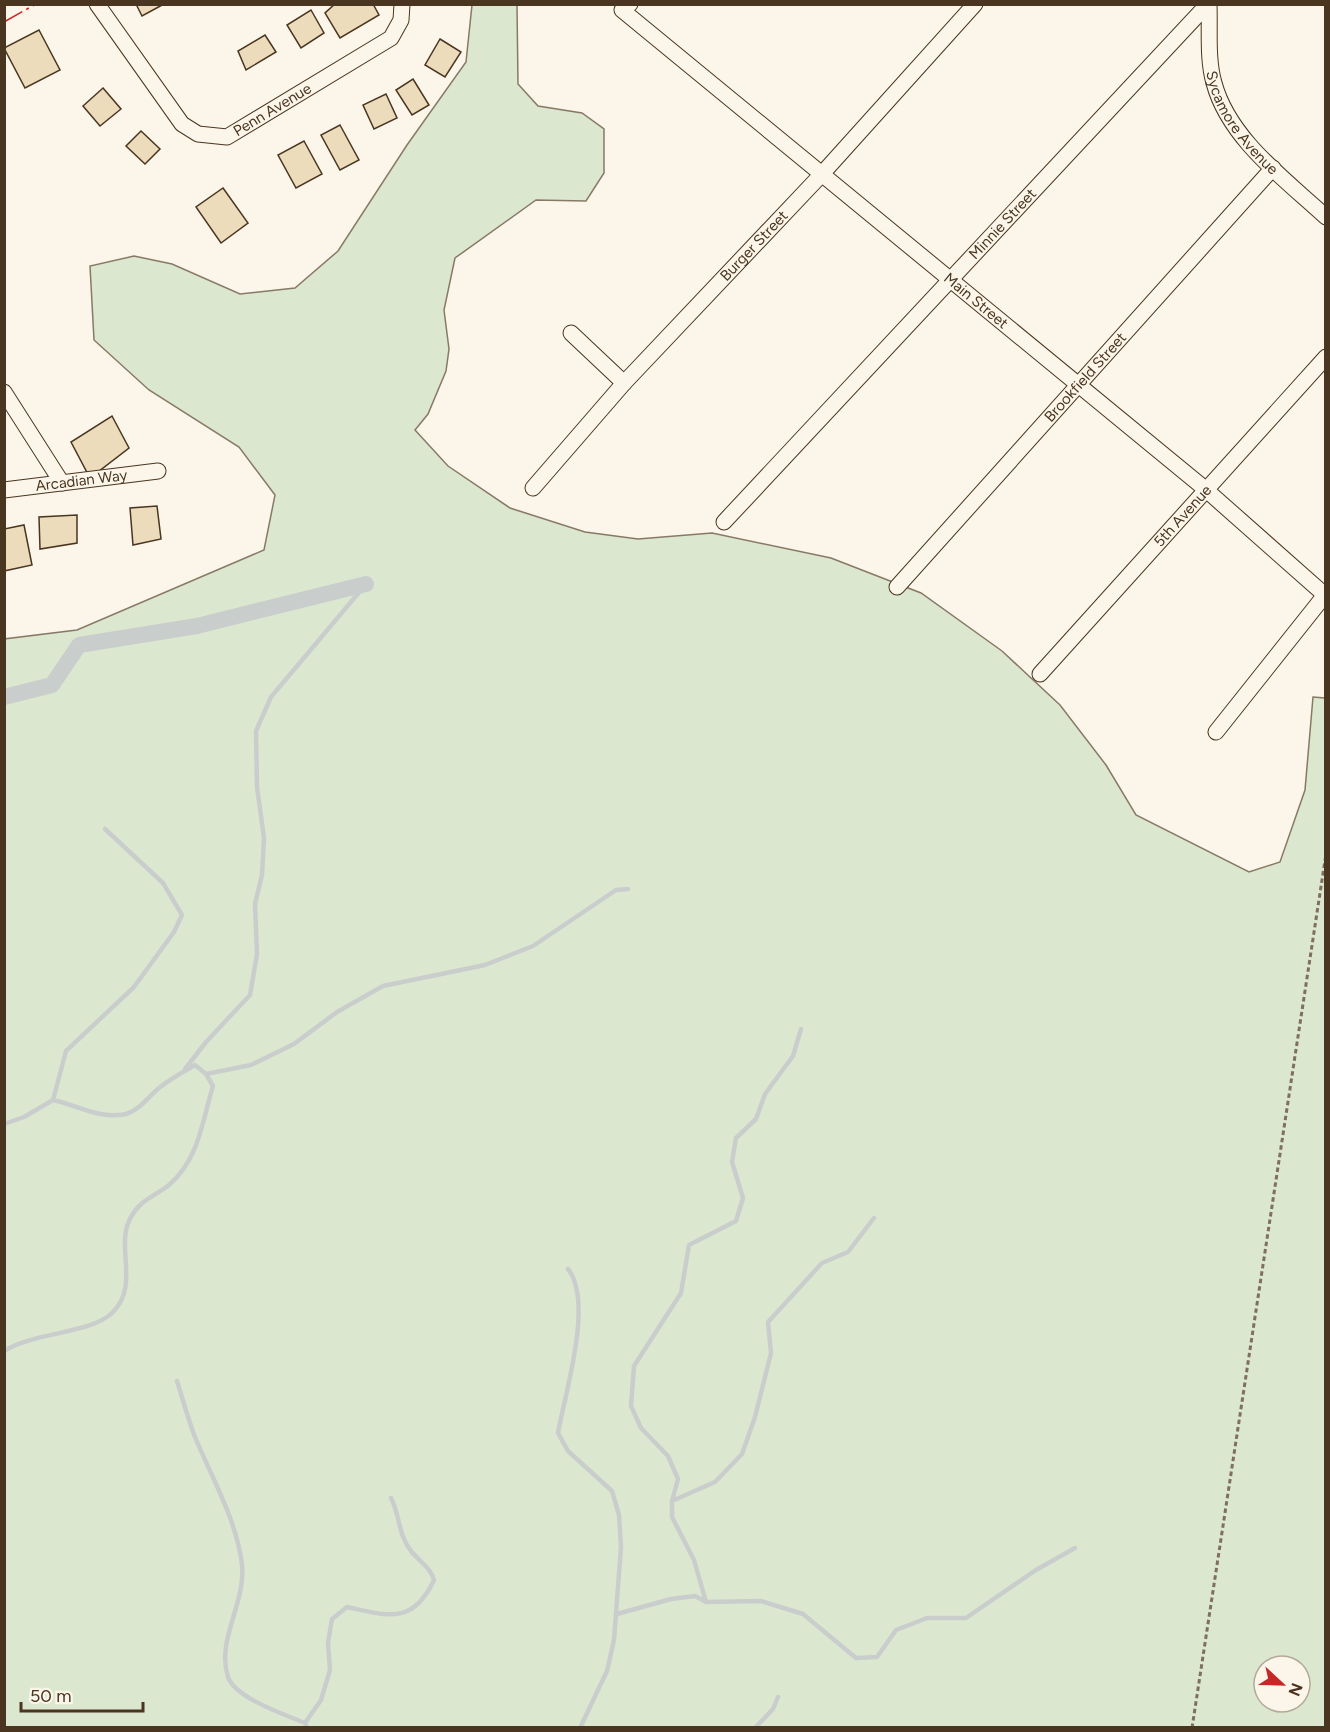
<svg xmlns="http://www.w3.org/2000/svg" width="1330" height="1732" font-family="Figtree,sans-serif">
	<rect width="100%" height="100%" fill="#fbf6e9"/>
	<path fill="#dce7d0" stroke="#887966" stroke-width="1.5" fill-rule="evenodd" d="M472,5H517L518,84L538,106L582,113L604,129V173L586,201L536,200L455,258L444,310L449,349L446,371L428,414L415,430L448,466L510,508L585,532L638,539L712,533L831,558L921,593L1002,651L1060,705L1106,765L1136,815L1249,872L1280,862L1305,790L1313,697L1325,698V1727H5L4,639L77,630L264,550L275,495L239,447L149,390L94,340L90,266L134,256L172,264L240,294L295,288L338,251L407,145L466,62ZM1264,1666H1300V1702H1264Z"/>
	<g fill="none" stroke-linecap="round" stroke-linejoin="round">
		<path stroke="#c9cecd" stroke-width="4.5" d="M185,1069L206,1042L250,995L257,954L255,904L262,875L264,838L257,787L256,731L271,697L366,584
			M206,1074L251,1065L294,1044L337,1012L383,986L485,965L533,946L616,890L628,889
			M53,1100L66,1051L134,987L174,932L182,915L163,883L105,829
			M4,1124L24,1117L53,1100C77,1105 101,1120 126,1114C140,1110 149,1096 159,1088C170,1079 183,1072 195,1065L206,1074L213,1086C202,1122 199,1159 169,1185C155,1196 140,1200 131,1217C114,1246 141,1285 112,1313C90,1334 34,1332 4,1351
			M568,1269C594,1302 565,1393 558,1433L568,1451L612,1491L619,1515L621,1547L614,1640L607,1671L580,1728
			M177,1381C183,1400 188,1419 195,1437C212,1478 237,1521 242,1565C246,1603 216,1640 228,1677C235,1698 286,1715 305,1723
			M672,1501L715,1482L742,1454L755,1417L771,1353L768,1322L822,1263L848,1252L874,1218
			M706,1602L694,1560L672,1517V1501L678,1479L668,1456L641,1428L631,1406L634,1366L681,1293L689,1245L736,1221L743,1198L732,1162L736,1138L756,1119L765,1094L793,1056L801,1029
			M617,1614L671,1599L695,1596L706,1602L761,1601L803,1614L856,1658L877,1657L896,1630L927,1618H966L1036,1570L1075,1548
			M307,1728L305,1723L321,1700L330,1670L328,1643L332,1619L347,1607C389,1616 413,1625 434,1580C431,1568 419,1561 411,1551C398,1535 400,1515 391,1498
			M755,1728L773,1709L778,1697"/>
		<path stroke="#c9cecd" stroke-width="16" d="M4,697L52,685L79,645L197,626L366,584"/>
	</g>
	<path fill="#ecdcbc" stroke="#4a3520" stroke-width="1.5" d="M136,4H164L142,16Z
		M335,4H373L379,15L340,38L325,13Z
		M311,10L324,33L301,48L287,25Z
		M39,30L60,70L25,88L4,48Z
		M265,35L276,52L246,70L238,51Z
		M440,39L461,52L445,77L425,65Z
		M413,79L429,105L412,115L396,90Z
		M103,88L121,109L100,126L83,106Z
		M386,94L397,118L374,129L363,105Z
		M340,125L359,160L340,170L321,135Z
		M141,131L160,149L145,164L126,146Z
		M304,141L322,174L296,188L278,155Z
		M223,188L248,223L221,243L196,207Z
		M112,416L129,448L90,478L71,442Z
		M157,506L161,539L133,545L130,508Z
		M77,515V543L40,549L39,517Z
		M24,525L32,565L4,571V529Z"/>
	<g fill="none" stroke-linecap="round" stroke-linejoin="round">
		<defs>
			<g id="street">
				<path id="s1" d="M97,4L182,124L198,134L227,137L391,38L401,20L402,4"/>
				<path id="s2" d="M630,4L622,10L1204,488L1326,596"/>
				<path id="s3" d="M1209,4C1210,30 1207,59 1214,83C1229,139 1285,179 1326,217"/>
				<path d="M571,333L624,383"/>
				<path d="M4,392L62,483"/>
				<path id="s4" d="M533,488L624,383L821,175L975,4"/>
				<path id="s5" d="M4,490L158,471"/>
				<path id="s6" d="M724,522L1208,4"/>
				<path id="s7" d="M897,587L1273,168"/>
				<path id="s8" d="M1040,674L1326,357"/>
				<path d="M1216,732L1325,595"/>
			</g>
		</defs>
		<use href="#street" stroke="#4a3520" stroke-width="17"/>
		<path stroke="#7f6f5c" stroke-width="3" stroke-dasharray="4.5 3" stroke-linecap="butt" d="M1326,664V670
			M1192,1728L1326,854"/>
		<use href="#street" stroke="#fbf6e9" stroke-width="15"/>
		<path stroke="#c62828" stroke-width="1.5" stroke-dasharray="21 4.5 3 4.5" stroke-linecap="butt" d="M4,22L36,4"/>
	</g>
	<g text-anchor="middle" stroke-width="4.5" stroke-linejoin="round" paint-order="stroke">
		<g font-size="15" fill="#4a3520" stroke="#fbf6e9">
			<text dy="5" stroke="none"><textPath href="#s1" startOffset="248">Penn Avenue</textPath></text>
			<text dy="5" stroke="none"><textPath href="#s3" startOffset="128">Sycamore Avenue</textPath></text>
			<text dy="5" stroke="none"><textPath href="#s6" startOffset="408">Minnie Street</textPath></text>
			<text dy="5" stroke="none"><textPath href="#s4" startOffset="328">Burger Street</textPath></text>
			<text dy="5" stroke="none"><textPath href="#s2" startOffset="468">Main Street</textPath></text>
			<text dy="5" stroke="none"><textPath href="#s7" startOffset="282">Brookfield Street</textPath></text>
			<text dy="5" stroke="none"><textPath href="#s5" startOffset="78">Arcadian Way</textPath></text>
			<text dy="5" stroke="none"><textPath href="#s8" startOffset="213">5th Avenue</textPath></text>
		</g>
	</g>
	<rect width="1330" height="1732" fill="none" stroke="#4a3520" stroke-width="12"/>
	<g transform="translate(1282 1684) rotate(112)"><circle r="28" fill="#fbf6e9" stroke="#b4a999" stroke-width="1.5"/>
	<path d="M0-4.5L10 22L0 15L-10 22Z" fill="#c62828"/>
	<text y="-9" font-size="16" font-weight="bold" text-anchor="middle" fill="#4a3520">N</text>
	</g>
	<path d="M21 1702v9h122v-9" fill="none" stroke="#4a3520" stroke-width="3"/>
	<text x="30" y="1702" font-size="18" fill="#4a3520" stroke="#fbf6e9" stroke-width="4.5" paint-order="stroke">50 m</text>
</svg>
